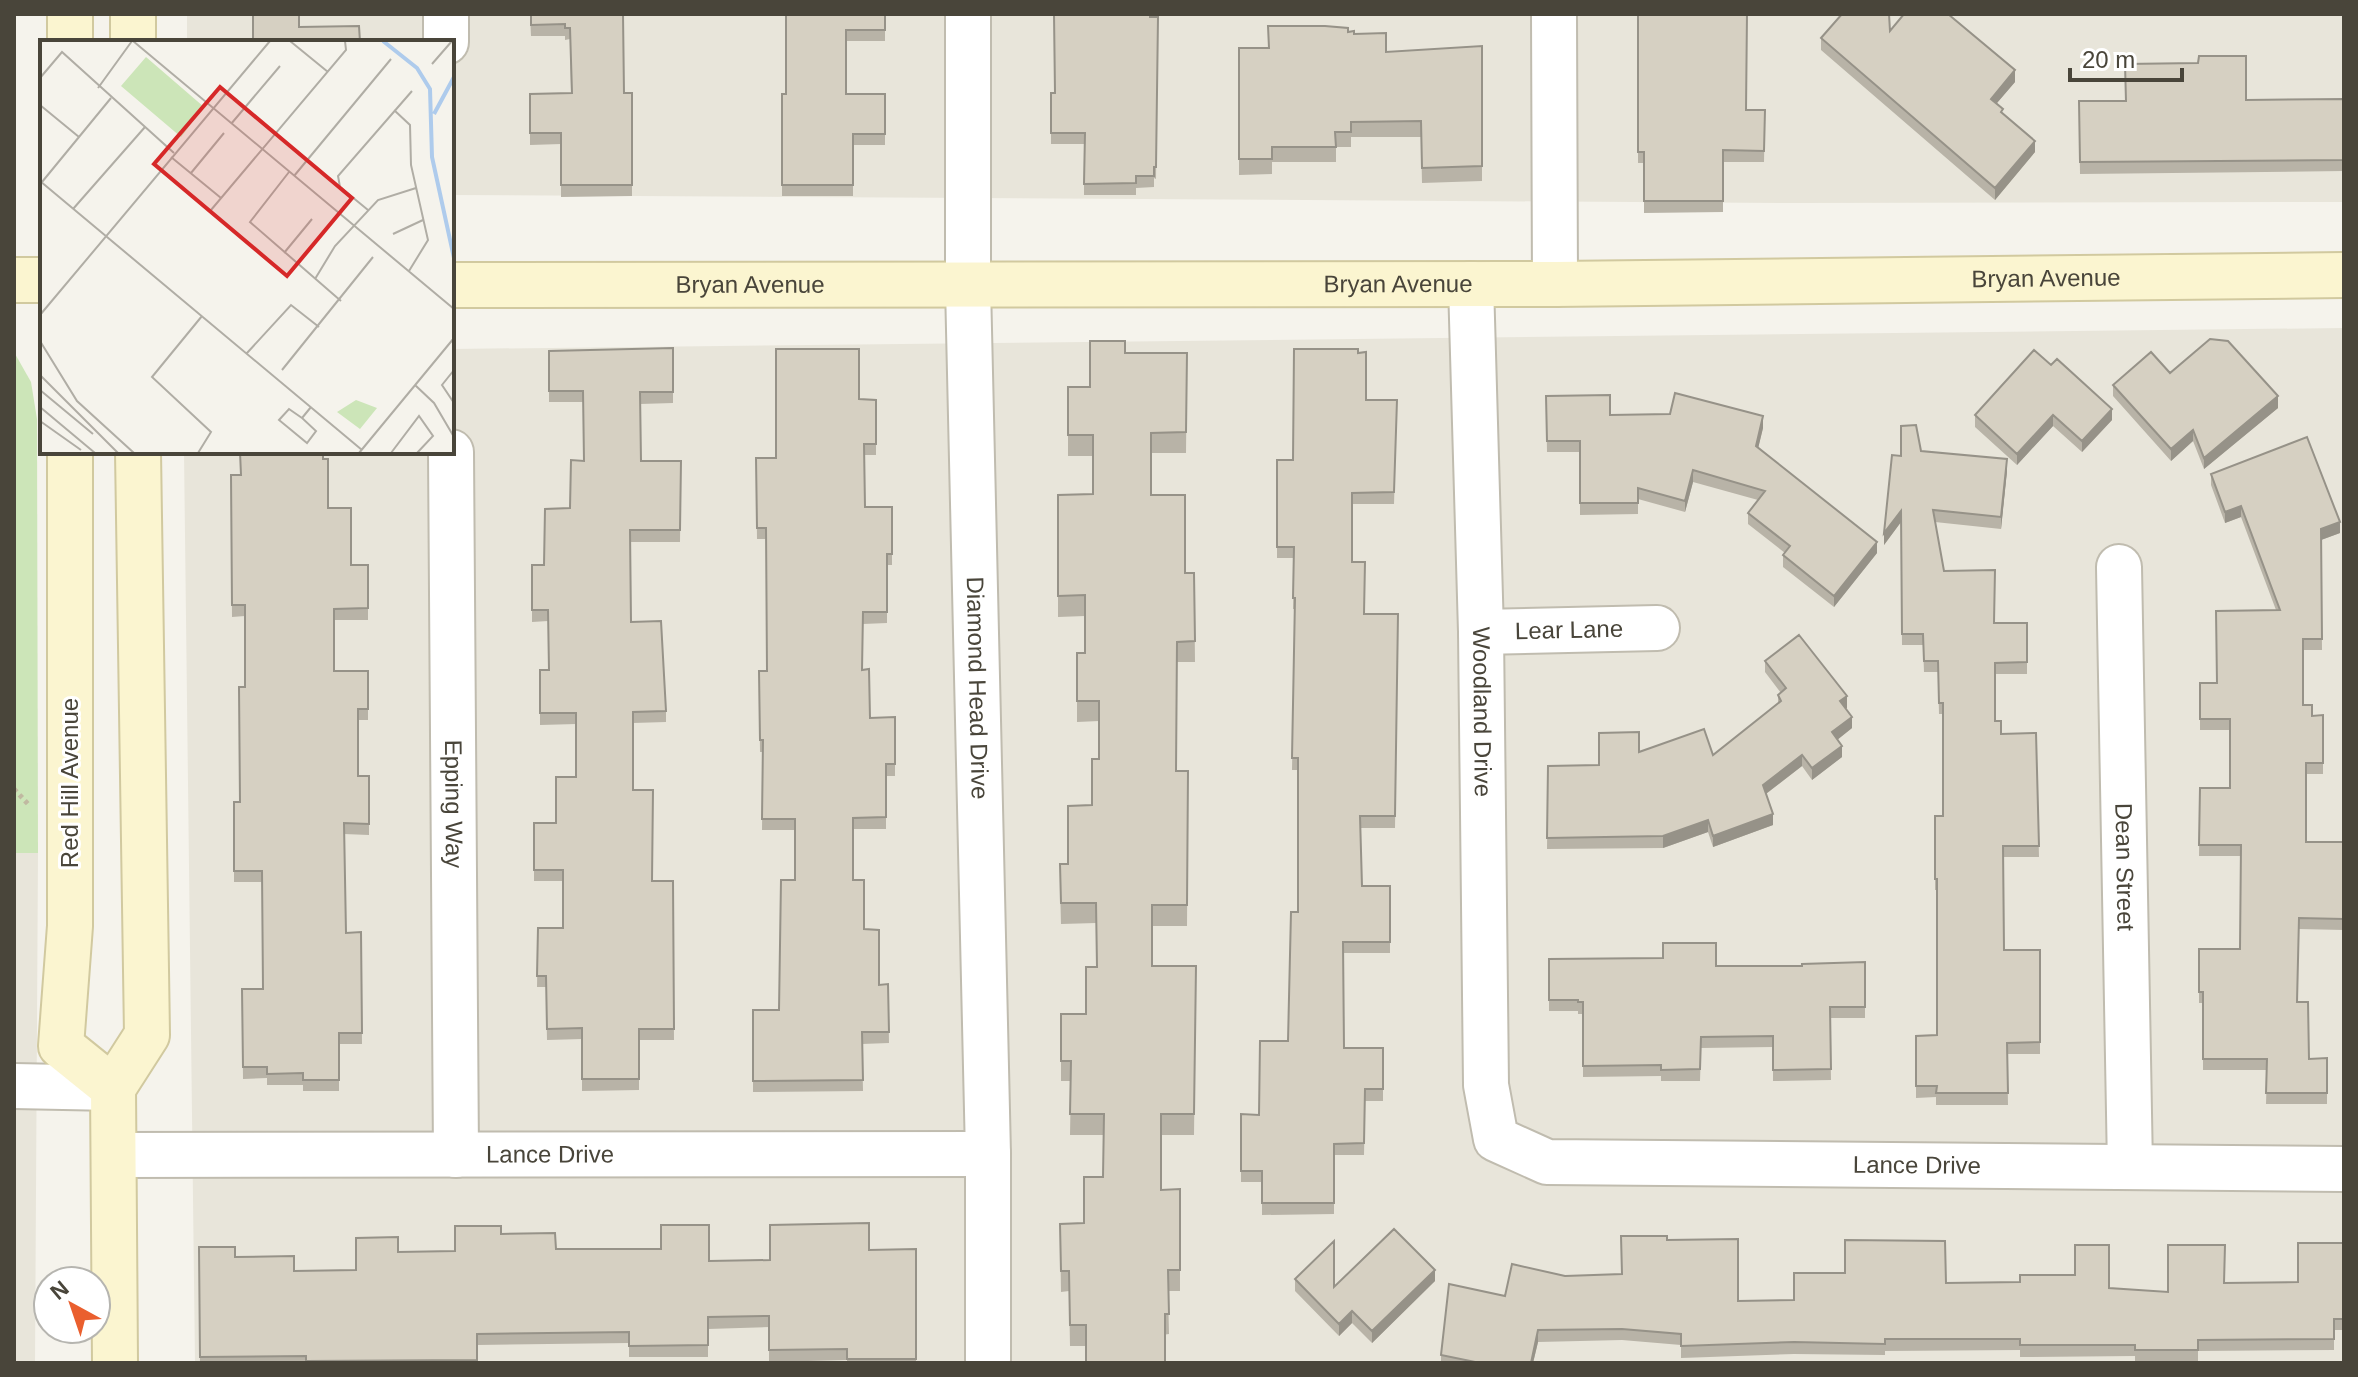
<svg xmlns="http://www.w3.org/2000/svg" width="2358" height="1377" font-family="Arial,sans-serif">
	<rect width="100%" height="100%" fill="#f5f3ec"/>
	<path fill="#e8e5da" d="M187,14H2344V202L1798,203L452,195V42H187Z
		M2344,328V1363H195L184,452H452V349Z
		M14,853H38L35,1363H14Z"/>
	<path fill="#cce5b8" d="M14,352L31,382L37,419L38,853H14Z"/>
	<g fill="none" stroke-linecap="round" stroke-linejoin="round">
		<defs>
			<g id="street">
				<path id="s1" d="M968,14V286L988,1154V1360"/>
				<path d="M1554,14L1555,284"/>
				<path d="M446,42V14"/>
				<path id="s2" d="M1471,284L1481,632L1486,1085L1496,1139L1547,1162L2344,1169"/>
				<path id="s3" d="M451,452L456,1155"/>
				<path id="s4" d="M2119,567L2130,1167"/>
				<path id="s5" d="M1481,632L1657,628"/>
				<path d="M14,1086L113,1088"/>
				<path id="s6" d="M114,1155L988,1154"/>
			</g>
			<g id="secondary">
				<path d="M70,42V14"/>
				<path d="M133,42V14"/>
				<path d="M14,280H42"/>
				<path id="s7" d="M452,285L1555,284L2344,275"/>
				<path d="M70,452V926L61,1046L113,1088"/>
				<path d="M115,1363L113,1088L147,1035L138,452"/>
			</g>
		</defs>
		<use href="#street" stroke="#c0bcaf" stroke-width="48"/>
		<use href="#secondary" stroke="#d1c99f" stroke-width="48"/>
		<path stroke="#c0b9a1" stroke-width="5" stroke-dasharray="4 4" stroke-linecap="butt" d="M14,789L29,805"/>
		<use href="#street" stroke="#fff" stroke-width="44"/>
		<use href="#secondary" stroke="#fbf5d0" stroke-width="44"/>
	</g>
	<path fill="#b8b3a7" d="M530,14H623L624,93H632V196L561,197V144L530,145V94L571,93L570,39L565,40V36H531Z
		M786,14H885V41H846V94H885V145H853V196H782V94H786Z
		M1638,14L1746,110H1765L1764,162H1723V212L1644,213V163H1638Z
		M1150,17H1158L1156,179L1154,178V187L1136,188V195H1084V144H1051V93H1055Z
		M1890,31L2015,82L1996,104L2003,114L2035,152L1995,200L1821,50V38Z
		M1348,32L1386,52L1482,46V181L1422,183L1421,137H1351V147H1336V162H1272V174L1239,175V48H1269Z
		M2344,99V171L2080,174L2079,101Z
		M673,348V403L640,404L641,461H681L680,542H631V622L666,711V722L633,723V790L652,881H673L674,1040H639V1090L582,1091V1039L547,1040L546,987H537L538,928H563V881H534V823H556L576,777V724L540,725V670H549L548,621L532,622V565H544L570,508L584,461L583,402H549V351Z
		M2034,350L2112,420L2082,452L2053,426L2017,465L1975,427V415Z
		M1125,353H1187L1186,453H1151V495L1185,573H1194L1195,662H1177L1176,771H1188L1187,926H1152V966H1196L1194,1135H1161V1190L1180,1189V1291H1168L1169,1334L1086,1346H1070L1069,1291L1061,1292L1060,1224L1084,1223L1103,1177L1104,1135H1070L1071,1081H1061V1014H1086L1096,967V923L1061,924L1060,885L1092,805L1099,759V721L1077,722V653H1085V616L1058,617V495L1093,494V456H1068V387H1090Z
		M2170,373L2278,408L2204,469L2193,441L2171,461L2113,396V385Z
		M1546,396L1610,415L1763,428L1758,448L1877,553L1834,607L1783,567V555L1785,553L1748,524V513L1758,500L1693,482L1685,512L1638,499V514L1580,515V452H1547Z
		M859,399L876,400V455H864L865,507H892V565H887V623L863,624V670L870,718L895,717V776H886V829H853V880L879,985L888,984L889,1043L862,1044L863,1091L753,1092V1010H779L795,880V830H762L763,752H760L759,671H767L766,539H757L756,458H776Z
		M1366,400H1397L1394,504H1352V562L1364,614H1398L1395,828H1360L1362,886H1390V953H1343L1344,1048H1383V1101H1365L1364,1155H1334V1214L1262,1215V1182H1241V1114L1259,1115L1288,1041L1298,912V770H1292L1295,609H1293L1294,558H1277V460H1293Z
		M1901,456L2007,471L2001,529L1935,522L1944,571L1994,623H2027V674H1995V721L2001,734L2036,733L2039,857H2003L2004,950H2040V1054H2007L2008,1105H1936V1097L1916,1098V1036L1937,1035V890H1935V816H1943V714H1939L1938,672H1924L1923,645H1902L1901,522L1884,545Z
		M2211,474L2340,533L2321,540L2322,650H2303V705L2312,716L2323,715V774H2306V842H2344V930L2299,929L2297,1002L2309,1059L2327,1058V1104H2266L2267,1070H2203V1003H2199V949H2240L2241,856H2199L2200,788H2230V730H2200V683H2217L2276,610L2241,517L2225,523L2211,485Z
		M231,475H241L328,508L351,565H368V620H334V671H368V720H358V776H369V835L344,834L346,933L361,932L362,1044H339V1091H303V1085H267V1078L243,1079L242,989H263L262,882H234V802H240L245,687V616L232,617Z
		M1765,661L1847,708L1845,709L1852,728L1837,740L1842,757L1812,780L1802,766L1766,794L1773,825L1713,847L1708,832L1663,848L1547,849L1548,766L1599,765L1713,755L1778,703V695L1781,693L1765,672Z
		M1549,959L1716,966H1802L1865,962V1018H1830L1831,1080L1773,1081V1047L1701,1048L1700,1081H1661V1076L1583,1077V1014H1578V1011H1549Z
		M501,1234L556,1249L709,1261L770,1260L869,1250L916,1249V1363H847V1360L769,1362V1327L708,1329V1357H629V1343L477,1345V1363H200L199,1247L294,1271L356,1270L398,1252L455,1251Z
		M1667,1240L1738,1301L1794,1300L1946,1283L2109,1288L2168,1292L2224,1283L2298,1282L2344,1267V1330H2334V1350L2198,1351V1361H2135V1356L2020,1357V1350L1885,1351V1355L1794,1354L1681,1358V1345L1622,1340L1538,1342L1533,1363H1441V1355L1505,1296L1622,1274Z
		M1295,1279L1334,1287L1435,1281L1372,1343L1352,1323L1339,1336L1295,1291Z"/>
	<path fill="#969288" d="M2015,70V82L1991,110V99Z
		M2035,141V152L1995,200V188Z
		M2278,396V408L2204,469V458Z
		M2112,409V420L2082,452V441Z
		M2053,415V426L2017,465V454Z
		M1763,416V428L1756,457V446Z
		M2193,430V441L2171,461V449Z
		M2007,459V471L2001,529V517Z
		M1693,470V482L1685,512V501Z
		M2241,506V517L2225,523V512Z
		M1901,511V522L1884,545V533Z
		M2340,522V533L2321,540V529Z
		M1877,542V553L1834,607V596Z
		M1847,696V708L1840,713V701Z
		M1852,717V728L1832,744V732Z
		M1842,746V757L1812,780V768Z
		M1802,755V766L1763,796V785Z
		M1773,814V825L1713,847V836Z
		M1708,820V832L1663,848V836Z
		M1435,1270V1281L1372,1343V1331Z
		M1352,1311V1323L1339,1336V1324Z
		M1538,1330V1342L1533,1363H1531Z"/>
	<path fill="#d6d0c2" stroke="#969288" stroke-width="2" d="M253,14H299V27L359,26L360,42H253Z
		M531,14H623L624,93H632V185H561V133H530V94L572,93L570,28H565V24L531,25Z
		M786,14H885V30H846V94H885V134H853V185H782V94H786Z
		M1054,14H1150V17H1158L1156,167H1154V176H1136V183L1084,184L1085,133H1051V93H1055Z
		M1638,14H1747L1746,110H1765L1764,151L1723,150V201H1644V152H1638Z
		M1842,14H1889L1890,31L1904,14H1948L2015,70L1991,99L2003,109L2001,112L2035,141L1995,188L1821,38Z
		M1268,26H1325L1348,28V32L1354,31V34L1386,33V52L1482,46V166L1422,168L1421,121L1351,122V132H1335L1336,147H1272V159H1239V48H1269Z
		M2199,56H2246V100L2344,99V160L2080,162L2079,101H2126L2125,64L2198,63Z
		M2210,339L2228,341L2278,396L2204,458L2193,430L2171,449L2113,385L2151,352L2170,373Z
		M1090,341H1125V353H1187L1186,432L1151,433V495H1185V573H1194L1195,641L1177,642L1176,771H1188L1187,905H1152V966H1196L1194,1114H1161V1190L1180,1189V1270H1168L1169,1314H1165V1363H1086V1325H1070L1069,1271H1061L1060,1224L1084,1223V1177H1103L1104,1114H1070L1071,1061H1061V1014H1086V967H1097L1096,903H1061L1060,864H1068V806L1092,805V759H1099V701H1077V653H1085V595L1058,596V495L1093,494V435H1068V387H1090Z
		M673,348V392H640L641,461H681L680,530H630L631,622L661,621L666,711L633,712V790H653L652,881H673L674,1029H639V1079H582V1028L547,1029L546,976H537L538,928H563V870H534V823H556V777H576V713H540V670H549L548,610H532V565H544L545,509L570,508L571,460L584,461L583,391H549V351Z
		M776,349H859V399L876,400V444H864L865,507H892V554H887V612H863L862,670L869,669L870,718L895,717V764H886V817L853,818V880H864V929L879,930V985L888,984L889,1032H862L863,1080L753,1081V1010H779L781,880H795V819H762L763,740H760L759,671H767L766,528H757L756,458H776Z
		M1294,349H1358V353L1366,352V400H1397L1394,492L1352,493V562H1365L1364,614H1398L1395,816H1360L1362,886H1390V942H1343L1344,1048H1383V1089H1365L1364,1143L1334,1144V1203H1262V1171H1241V1114L1259,1115L1260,1041H1288L1291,912H1298V758H1292L1295,598H1293L1294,547H1277V460H1293Z
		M2034,350L2051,365L2057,359L2112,409L2082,441L2053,415L2017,454L1975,415Z
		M1675,393L1763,416L1756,446L1877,542L1834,596L1783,555L1790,546L1748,513L1765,491L1693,470L1685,501L1638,488V503H1580V441H1547L1546,396L1610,395V415L1670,414Z
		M1916,425L1921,451L2007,459L2001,517L1933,510L1944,571L1995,570L1994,623H2027V662L1995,663V721H2001V734L2036,733L2039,846H2003L2004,950H2040V1042L2007,1043L2008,1093H1936L1937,1086H1916V1036L1937,1035V879H1935V816H1943V703H1939L1938,661H1924L1923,634H1902L1901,511L1884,533L1892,455L1901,456V426Z
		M2307,437L2340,522L2321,529L2322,639H2303V705H2312V716L2323,715V763H2306V842H2344V919L2299,918L2297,1002H2308L2309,1059L2327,1058V1093H2266L2267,1059H2203V992H2199V949H2240L2241,845H2199L2200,788H2230V719H2200V683H2217L2216,611L2280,610L2241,506L2225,512L2211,474Z
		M240,452H323V459H328V508H351V565H368V608L334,609V671H368V709H358V776H369V824L344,823L346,933L361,932L362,1033H339V1080H303V1073L267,1074V1067H243L242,989H263L262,871H234V802H240L239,687H245V605H232L231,475H241Z
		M1799,635L1847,696L1840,701L1852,717L1832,732L1842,746L1812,768L1802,755L1763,785L1773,814L1713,836L1708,820L1663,836L1547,838L1548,766L1599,765V733L1639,732V752L1704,729L1713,755L1781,701L1778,695L1786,688L1765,661Z
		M1663,943H1716V966H1802V964L1865,962V1007H1830L1831,1069L1773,1070V1036L1701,1037L1700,1069L1661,1070V1065L1583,1066V1002H1578V1000H1549V959L1663,958Z
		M869,1223V1250L916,1249V1359H847V1349L769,1350V1316L708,1317V1345L629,1346V1332L477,1334V1360L306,1361V1356L200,1357L199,1247H235V1257L294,1256V1271L356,1270V1238L398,1237V1252L455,1251V1226H501V1234L555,1233L556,1249H661V1225H709V1261L770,1260V1225Z
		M1394,1229L1435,1270L1372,1331L1352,1311L1339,1324L1295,1279L1334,1241V1287Z
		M1621,1236H1667V1240L1738,1239V1301L1794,1300V1273H1845V1240L1945,1241L1946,1283L2020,1282V1275H2075V1245H2109V1288L2168,1292V1245H2225L2224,1283L2298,1282V1243H2343L2344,1319H2334V1339L2198,1340V1350H2135V1345H2020V1339H1885V1344L1794,1342L1681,1346V1334L1622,1329L1538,1330L1531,1363H1480L1441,1355L1449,1284L1505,1296L1512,1264L1565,1276L1622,1274Z"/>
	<g text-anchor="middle" stroke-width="6" stroke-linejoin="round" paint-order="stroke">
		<g font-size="24" fill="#49453a" stroke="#fff">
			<text dy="8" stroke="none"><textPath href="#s7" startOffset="1594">Bryan Avenue</textPath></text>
			<text dy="8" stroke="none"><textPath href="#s7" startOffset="946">Bryan Avenue</textPath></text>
			<text dy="8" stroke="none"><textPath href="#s7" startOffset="298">Bryan Avenue</textPath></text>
			<text dy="8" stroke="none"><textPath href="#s5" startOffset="88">Lear Lane</textPath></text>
			<text dy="8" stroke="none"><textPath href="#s1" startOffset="674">Diamond Head Drive</textPath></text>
			<text dy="8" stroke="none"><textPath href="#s2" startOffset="428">Woodland Drive</textPath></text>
			<text transform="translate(70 783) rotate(-90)" y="8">Red Hill Avenue</text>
			<text dy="8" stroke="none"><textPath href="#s3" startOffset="352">Epping Way</textPath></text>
			<text dy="8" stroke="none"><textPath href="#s4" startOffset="300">Dean Street</textPath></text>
			<text dy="8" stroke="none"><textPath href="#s6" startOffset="436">Lance Drive</textPath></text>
			<text dy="8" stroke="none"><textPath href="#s2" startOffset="1282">Lance Drive</textPath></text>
		</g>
	</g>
	<g transform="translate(40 40)">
		<rect width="414" height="414" fill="#f5f3ec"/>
		<path d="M106,17L164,67L141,97L81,46ZM316,360L337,368L320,389L297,372Z" fill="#cce5b8"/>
		<path fill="none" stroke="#aecbec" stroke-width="4" d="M343,1L377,28L390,49L392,117L414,218M394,74L414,37"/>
		<path fill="none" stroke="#b0ada5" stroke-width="2" d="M93,1L414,269M250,1L288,32M392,24L412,1M0,38L22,12L134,113M58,48L92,1M0,65L39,97M354,70L370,85L371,125L388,200L369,231M414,80V119M191,84L240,26M131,117L181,158M249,132L210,182L301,261M151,133L184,93M254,136L351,19M0,141L322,410M2,142L71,58M33,169L105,87M171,170L306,10L305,1M328,170L300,147L298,136L372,51M353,194L383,180M244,213L272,179M275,239L295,206L338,160L376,148M0,275L230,1M0,301L37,361L94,413M207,313L251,265L279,287M242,330L333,217M414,330L402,345L414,363M0,335L78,413M375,345L394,363L414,397M0,350L53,394M0,367L55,413M262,378L249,369L239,380L267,403L276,391L262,378L271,367M0,381L41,410M158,413L171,392L112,337L162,276M319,413L414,298M351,413L379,376L393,396L377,413"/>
		<path fill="#d62828" fill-opacity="0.15" stroke="#d62828" stroke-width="4" d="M180,47L312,158L247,236L114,124Z"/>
		<rect width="414" height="414" fill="none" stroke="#49453a" stroke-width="4"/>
	</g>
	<rect width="2358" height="1377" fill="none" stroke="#49453a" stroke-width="32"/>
	<g transform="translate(72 1305) rotate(320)"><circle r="38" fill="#ffffff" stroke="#b6b5b0" stroke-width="2"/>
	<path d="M0-6L14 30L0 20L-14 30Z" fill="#ea5f2e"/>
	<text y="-12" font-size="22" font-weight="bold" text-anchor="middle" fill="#49453a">N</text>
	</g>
	<path d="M2070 68v12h112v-12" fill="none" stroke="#49453a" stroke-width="4"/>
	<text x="2082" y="68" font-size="24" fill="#49453a" stroke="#ffffff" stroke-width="6" paint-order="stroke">20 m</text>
</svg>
